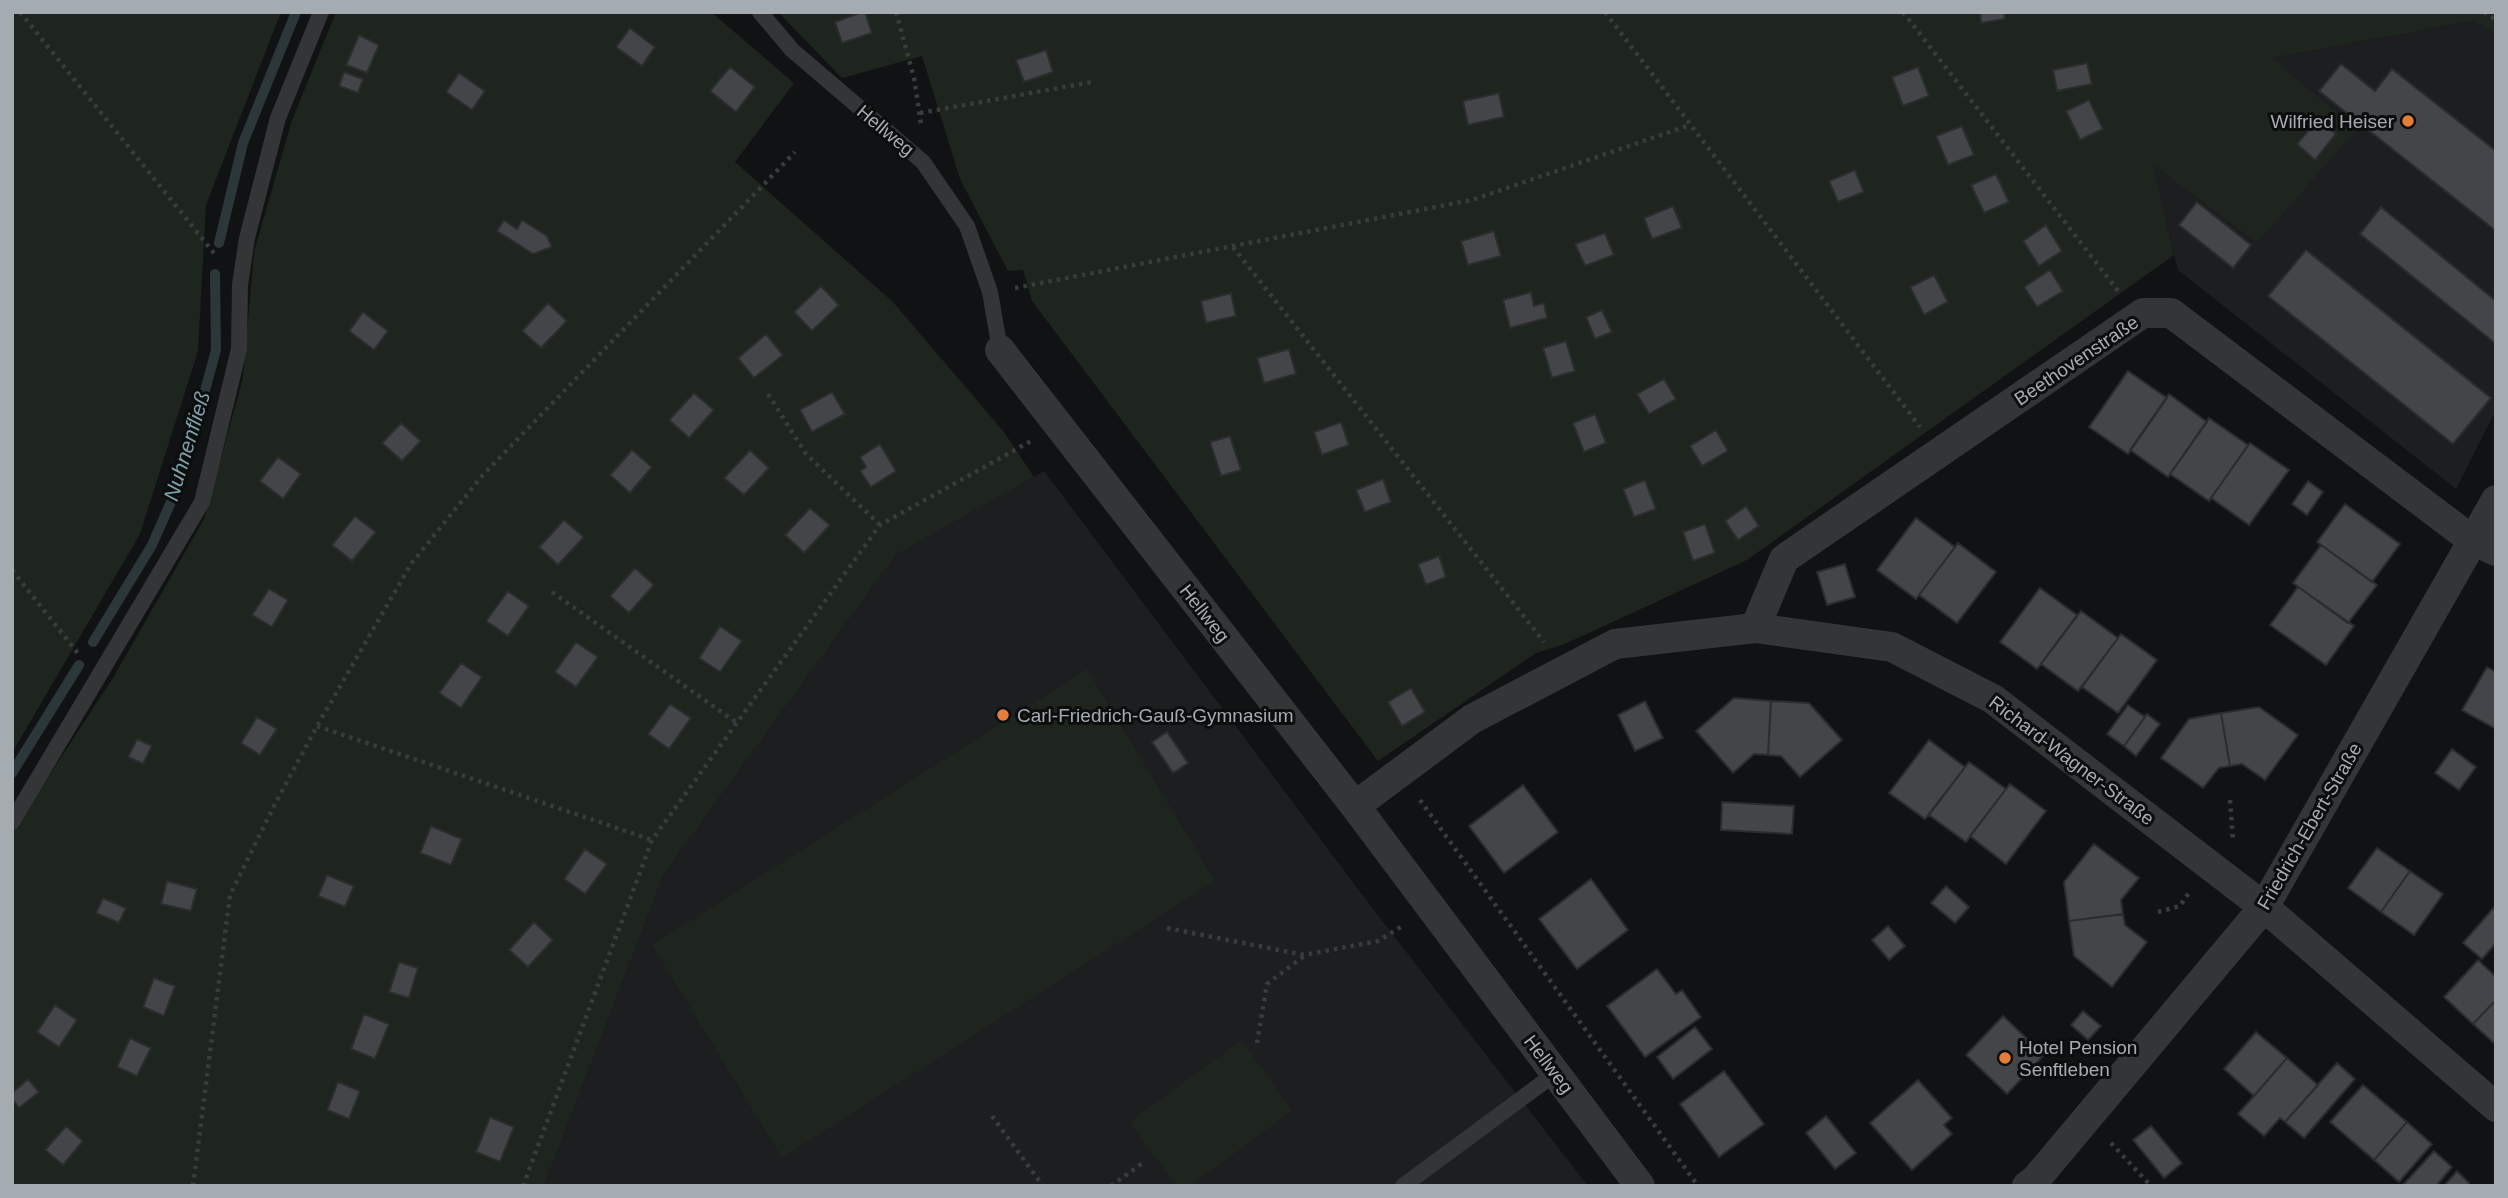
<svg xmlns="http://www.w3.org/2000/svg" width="2508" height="1198" font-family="Helvetica,sans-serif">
	<rect width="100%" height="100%" fill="#111213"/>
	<path fill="#1d1e1f" d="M2474,21L2496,35V410L2456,489L2178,270L2152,164L2257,243L2270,58Z
		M1044,471L1376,913L1588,1186H544L664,874L896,555Z"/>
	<path fill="#1e251e" d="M12,12H281L206,205L198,351L140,534L12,753Z
		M336,12H711L794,83L735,162L893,302L1004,432L1034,477L896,555L664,874L544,1186H12V832L113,678L204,519L243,378L254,252L292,120Z
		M778,12H2496V35L2474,21L2271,58L2357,129L2257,243L2153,165L2174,255L1747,560L1565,644L1536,653L1378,761L1032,301L1023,270L1008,271L960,179L922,56L842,78Z
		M1087,669L1215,881L782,1158L652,945Z
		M1242,1040L1292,1111L1190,1186H1177L1129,1122Z"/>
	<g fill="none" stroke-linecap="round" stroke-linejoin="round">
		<path stroke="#2c373a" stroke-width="10" d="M219,243L243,143L296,12
			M93,642L152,545L181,479L216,350L215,274
			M12,773L79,665"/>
	</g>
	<path fill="#434548" stroke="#2b2c2e" stroke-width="2" d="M862,12H865L872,33L842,43L835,22Z
		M1980,12H2004L2005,19L1981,23Z
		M630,28L655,47L642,66L616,47Z
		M359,35L379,45L367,73L346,65Z
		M1046,50L1053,72L1024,82L1016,60Z
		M2087,63L2092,84L2057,91L2053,70Z
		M2341,64L2375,91L2392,69L2496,151V231L2319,91Z
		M730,67L755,87L736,112L710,91Z
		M1918,67L1929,96L1903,106L1892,77Z
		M344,72L363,79L358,93L339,86Z
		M459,73L485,91L472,110L446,92Z
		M1499,93L1504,117L1468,125L1463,101Z
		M2089,100L2103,129L2080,140L2066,111Z
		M2317,120L2336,134L2315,160L2297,144Z
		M1962,126L1974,155L1948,165L1936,136Z
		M1855,170L1864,192L1838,202L1829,181Z
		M1996,174L2009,202L1984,213L1971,185Z
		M2197,202L2251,245L2233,268L2179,225Z
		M1673,206L1682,228L1652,239L1644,218Z
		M2381,207L2496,301V344L2360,234Z
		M504,220L517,229L522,220L547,236L552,247L533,254L497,231Z
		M2046,225L2062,251L2039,266L2023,241Z
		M1494,231L1501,256L1468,265L1461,241Z
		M1605,233L1614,255L1585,266L1575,244Z
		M2306,250L2491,398L2453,444L2268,296Z
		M2050,270L2063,291L2037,307L2024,287Z
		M1934,275L1948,302L1924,315L1910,287Z
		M821,286L839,305L812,331L794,312Z
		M1531,292L1534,306L1544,303L1547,318L1510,328L1503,300Z
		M1231,293L1236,316L1206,323L1201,301Z
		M548,303L567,321L541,348L522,331Z
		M1602,310L1612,332L1595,339L1586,317Z
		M363,312L388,331L374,350L349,331Z
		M766,334L783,355L754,378L738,358Z
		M1566,341L1575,371L1552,378L1543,348Z
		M1289,349L1296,374L1264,383L1257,358Z
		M2128,371L2167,398L2128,454L2089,427Z
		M1664,379L1676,399L1649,414L1637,394Z
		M832,392L845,414L812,432L800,410Z
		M694,393L714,410L689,438L669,420Z
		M2169,394L2207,422L2168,477L2130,450Z
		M1595,414L1606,443L1584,452L1573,423Z
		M2209,418L2248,445L2209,501L2170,474Z
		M1341,422L1349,445L1322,455L1314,432Z
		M401,423L421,441L402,461L382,443Z
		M1716,430L1728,451L1702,466L1690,446Z
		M1230,436L1241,470L1221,476L1210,442Z
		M2250,443L2289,470L2249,525L2211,498Z
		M880,444L896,471L871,487L860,471L866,467L860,457Z
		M632,450L652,467L630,493L610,475Z
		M750,450L769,468L744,495L724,478Z
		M278,457L301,474L283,499L260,481Z
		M1383,479L1391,502L1365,512L1356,490Z
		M1645,480L1656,509L1634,517L1623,489Z
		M2308,481L2323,492L2307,515L2292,504Z
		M2345,504L2400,544L2372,582L2317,542Z
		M1746,506L1759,526L1738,540L1725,521Z
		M810,508L830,525L804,553L785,535Z
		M355,516L376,532L352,561L332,545Z
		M1916,518L1955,547L1916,599L1877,570Z
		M564,520L584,537L558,565L539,547Z
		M1705,524L1715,553L1693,561L1683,532Z
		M1958,543L1996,572L1957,623L1919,595Z
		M2321,545L2377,585L2348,623L2293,583Z
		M1439,556L1446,577L1426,585L1418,564Z
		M1845,564L1855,597L1827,605L1817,572Z
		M635,568L654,585L629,613L610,596Z
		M2298,587L2354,626L2326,665L2270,625Z
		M2040,588L2077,615L2037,669L2000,642Z
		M269,589L288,600L272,627L252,615Z
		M508,591L529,606L508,636L486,621Z
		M2081,611L2118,638L2078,691L2041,664Z
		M720,626L742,641L720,672L699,658Z
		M2121,634L2157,660L2118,713L2082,687Z
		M576,642L598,657L576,687L555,672Z
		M461,663L482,677L461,708L439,693Z
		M2487,667L2496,672V729L2462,710Z
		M1411,688L1425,712L1402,726L1388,702Z
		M1734,698L1771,701L1768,755L1754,754L1733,773L1696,731Z
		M1645,701L1663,738L1635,751L1618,715Z
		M1771,701L1809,703L1842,740L1800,777L1781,756L1768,755Z
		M670,704L691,718L669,749L648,734Z
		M2128,705L2145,717L2124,746L2107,734Z
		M2259,707L2298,735L2265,780L2242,764L2230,766L2221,713Z
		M2221,713L2230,766L2219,768L2203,788L2161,758L2189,719Z
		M2147,714L2160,724L2136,756L2124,746Z
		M257,717L277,729L260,755L241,743Z
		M1167,732L1188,763L1173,773L1152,742Z
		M137,739L152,746L143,764L128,757Z
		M1929,740L1965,767L1925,819L1889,793Z
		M2452,749L2476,767L2459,790L2435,773Z
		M1969,762L2006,789L1966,842L1929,815Z
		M2010,784L2046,811L2006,864L1970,836Z
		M1523,785L1558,832L1504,873L1469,826Z
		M1722,802L1794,806L1792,834L1721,830Z
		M431,826L462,839L451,865L420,853Z
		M2094,844L2139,878L2121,900L2123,914L2069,921L2064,882Z
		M2377,848L2410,871L2381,912L2348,888Z
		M585,849L607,864L585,894L564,879Z
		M2410,871L2443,894L2414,935L2381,912Z
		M327,875L354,886L345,907L318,896Z
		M1591,879L1628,930L1577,969L1539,919Z
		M167,881L197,889L191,911L161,904Z
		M1946,886L1969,907L1955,923L1931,903Z
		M103,898L126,908L119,923L96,913Z
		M2496,905V943L2482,959L2463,943Z
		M2123,914L2125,925L2147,942L2112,987L2074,956L2069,921Z
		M534,922L553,940L528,967L509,950Z
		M1888,926L1905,946L1889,960L1872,940Z
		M2478,960L2496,977V1000L2473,1024L2444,997Z
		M399,962L418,968L409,998L389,992Z
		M1657,969L1676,994L1682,990L1701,1017L1645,1057L1607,1006Z
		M154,978L175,986L164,1016L143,1007Z
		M2496,1000V1045L2473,1024Z
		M55,1005L77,1020L59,1047L37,1032Z
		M2083,1011L2101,1026L2088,1040L2071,1025Z
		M364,1014L389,1024L375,1059L351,1049Z
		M2003,1016L2044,1055L2007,1094L1966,1055Z
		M1695,1027L1712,1049L1673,1079L1657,1057Z
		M2256,1032L2287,1058L2254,1096L2224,1069Z
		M130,1038L151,1048L137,1076L117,1067Z
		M2287,1058L2318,1085L2285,1122L2280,1118L2264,1136L2238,1114Z
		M2337,1063L2355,1079L2304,1138L2285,1122Z
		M1724,1071L1764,1124L1719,1157L1680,1104Z
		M28,1079L39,1092L19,1108L12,1099V1093Z
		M1918,1080L1952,1118L1944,1125L1952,1134L1912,1170L1870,1123Z
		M338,1082L360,1091L349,1119L327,1110Z
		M2363,1085L2407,1122L2374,1160L2330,1122Z
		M1826,1116L1856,1153L1835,1169L1806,1133Z
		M490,1117L514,1127L500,1162L476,1152Z
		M2407,1122L2432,1144L2399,1182L2374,1160Z
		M66,1126L83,1141L63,1165L45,1150Z
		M2151,1126L2182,1163L2164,1178L2133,1140Z
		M2434,1151L2452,1167L2436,1186H2402Z
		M2457,1171L2469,1183L2467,1186H2444Z"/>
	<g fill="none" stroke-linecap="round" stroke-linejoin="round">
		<path stroke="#393c3e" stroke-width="4.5" stroke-dasharray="3.5 5" stroke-linecap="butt" d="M20,12L217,257
			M896,12L914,78L921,124
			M1605,12L1920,427
			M1903,12L2118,291
			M2484,12L2496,20
			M920,113L1092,82
			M1233,247L1544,642
			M1015,288L1472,200L1690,125
			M768,394L806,454L880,525
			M12,570L80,656
			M552,592L737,723
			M317,726L652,840
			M1420,800L1698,1186
			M2230,800L2233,840
			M2158,912L2180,906L2190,891
			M1167,928L1304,955L1378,941L1404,925
			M1257,1043L1267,984L1304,956
			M992,1116L1043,1186
			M2111,1143L2151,1186
			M193,1186L230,895L274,806L317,726L411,564L482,476L795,152
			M523,1186L652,840L880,525L1031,441
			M1111,1186L1144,1162"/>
		<path stroke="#333537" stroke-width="16" d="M760,12L792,50L923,162L967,226L990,292L1000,350
			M12,822L202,502L239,349L240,285L247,238L278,118L321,12
			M1403,1186L1556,1073"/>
		<path stroke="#333537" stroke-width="30" d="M1000,350L1355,806L1640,1186
			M1755,628L1784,559L2143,313H2171L2472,540L2496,551
			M1355,806L1472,719L1615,644L1755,628L1892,647L1993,699L2264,907L2496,1107
			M2027,1186L2036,1179L2264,907L2496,500"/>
	</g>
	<g fill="#e27e3a" stroke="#0c0d0d" stroke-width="2.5">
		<circle cx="2408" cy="121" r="7"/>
		<circle cx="1003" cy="715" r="7"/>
		<circle cx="2005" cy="1058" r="7"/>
	</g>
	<g text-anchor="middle" stroke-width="6" stroke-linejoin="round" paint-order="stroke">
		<g font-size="19" fill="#a4acb2" stroke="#0c0d0d" text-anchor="start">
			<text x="2394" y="128" text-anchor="end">Wilfried Heiser</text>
			<text x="1017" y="722">Carl-Friedrich-Gauß-Gymnasium</text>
			<text x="2019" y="1054">Hotel Pension<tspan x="2019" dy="22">Senftleben</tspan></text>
		</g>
		<g font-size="19" fill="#a4acb2" stroke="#0c0d0d">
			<text transform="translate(886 130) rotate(40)" y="7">Hellweg</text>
			<text transform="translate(2076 360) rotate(-34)" y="7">Beethovenstraße</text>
			<text transform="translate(1205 613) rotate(52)" y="7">Hellweg</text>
			<text transform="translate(2072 760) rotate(37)" y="7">Richard-Wagner-Straße</text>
			<text transform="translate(2309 826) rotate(-60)" y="7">Friedrich-Ebert-Straße</text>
			<text transform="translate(1549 1064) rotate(53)" y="7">Hellweg</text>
		</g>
		<g font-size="21" font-style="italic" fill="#7da1ab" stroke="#0c0d0d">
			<text transform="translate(187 446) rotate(-73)" y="7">Nuhnenfließ</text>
		</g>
	</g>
	<rect width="2508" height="1198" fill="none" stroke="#a4acb2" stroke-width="28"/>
</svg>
